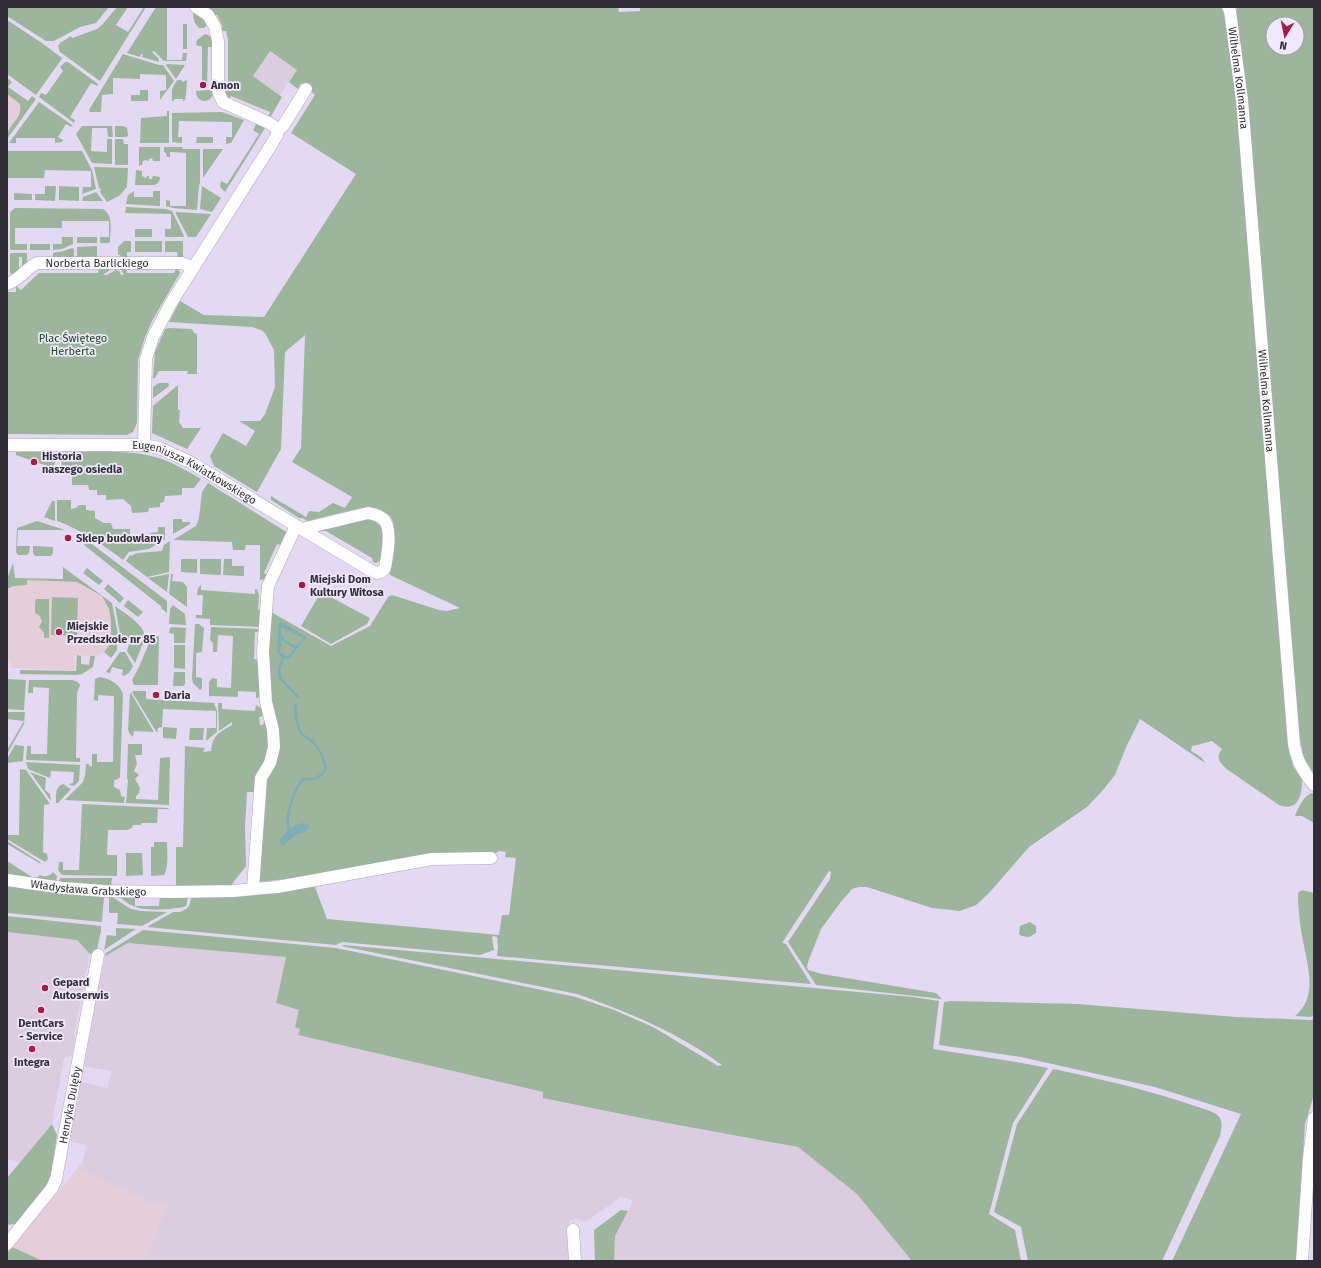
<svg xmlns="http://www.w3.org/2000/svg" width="1321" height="1268" font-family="'Fira Sans',sans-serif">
	<rect width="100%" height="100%" fill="#e4d9f2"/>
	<path fill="#dbccdf" d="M270,51L297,70L280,95L253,76Z
		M7,932L77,940L90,954L74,1035L75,1038L72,1055L64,1058L52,1124L20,1162L7,1159Z
		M128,943L286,957L276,1003L299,1010L295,1027L300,1029L298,1035L544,1092L543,1097L651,1120L798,1147L857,1194L912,1261H614L615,1236L631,1206L632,1200L621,1197L585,1222L577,1218L569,1221L571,1261H144L167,1206H156L78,1168L82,1162L87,1145L70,1142L81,1082L108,1088L111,1071L84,1066L105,956Z"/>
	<path fill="#e5cdd9" d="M7,94L20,104L21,109L20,115L7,132Z
		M27,580L77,582L102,596L109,609L111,621V643L104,652L95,656L75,655V670L11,668V661H7V589L13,586L27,585Z
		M78,1168L156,1206L159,1202L167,1206L144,1261H43L12,1247Z"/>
	<path fill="#9db59d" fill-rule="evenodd" d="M7,7H109L96,23L80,27L54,41H46L7,16Z
		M117,7H128L116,25L128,32L144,7H146L100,81L60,52L58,46L60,43L71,36L72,38L97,29L103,24Z
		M156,7H167V60H182L183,53H187L186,61H164L154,51L152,52L159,59V62L142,57L143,54H141L140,57L127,53Z
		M204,7H618L619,12L640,11V7H1223L1236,82L1287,736L1293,766L1302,780C1302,796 1298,812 1279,805L1228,770C1220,763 1215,758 1222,749L1212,741L1197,745L1192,746L1191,751C1196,754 1203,757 1205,763L1140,719L1127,745L1115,775L1103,790L1087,807L1029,847L989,893L976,905L960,911L932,908L867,887H859L852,889L840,903L821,929L808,962L807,967L808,970L822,974L936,993L942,999L816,985L788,942L830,879L831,872L829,871L782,943L786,944L811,984L497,956L498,947L497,937L494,936L492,937L494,950L480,955L342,942L336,945L147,927L173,912H180L186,909L189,906L192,896L313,882L327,919L499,935L502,915H509L516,858L505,857L506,852L499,851L491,856L259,882L264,780L274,768L277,758L279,744L272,709L268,671L271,612L331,646L370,626L388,597L392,595L439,610L447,611L460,608L390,575L389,572C390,558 394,542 394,528C392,491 327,518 307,521L303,518H299L271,500V496L306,517L309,511L319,512L333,503L345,508L352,497L292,462L301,448L305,335L285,352L281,449L257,492L214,466L210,456L223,433L246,446L255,431L239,421H260L265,414L275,387L274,350L265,333L261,330L252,327L169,322L180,301L204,315L264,317L356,174L291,133L315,95L301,83L298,89L289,82L297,70L270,51L253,76L282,97L270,118L268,117L270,112L231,96L228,100L224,91H228V40L226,31H222L221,29L223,27L217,15L212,14Z
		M1237,7H1314V774L1304,758L1300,740L1236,14ZM1273,24H1297V48H1273Z
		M193,9L203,15L208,24L204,28H199C193,22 193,17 193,9Z
		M7,20L42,43L62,58L61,60L36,95L7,74Z
		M183,24H187V49H183Z
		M205,34L212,37L213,47H208L207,90H214C214,96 210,101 204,101C198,100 196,96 196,91L207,90V82H202V46H198L196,45L197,40Z
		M123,54L159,65H163L174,81L160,100V91L166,90V75L140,74V79L113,78V94L102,95L101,112H90L89,110Z
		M65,62H68L98,84L97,86L91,83L70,117L75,120L74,123L39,97L41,93L46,95L63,71L60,67Z
		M167,64L185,65L176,79L166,65Z
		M7,78L12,82L8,87L28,101L32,96L36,99L7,139C7,123 23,121 20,104L7,94Z
		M177,80H182V82L187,80L186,95L185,100L183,101V99H174V101H172V89Z
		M140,90H148V101H131V95H140Z
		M39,102L72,125L71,127L66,124L58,137L63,140L62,142L55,143V138H16V143H9Z
		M167,111H169V143H140L141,118L167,116Z
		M222,112L244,120L231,143L226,144V137H232V122L179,121L178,137H182V143L172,142V113Z
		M256,124L265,128L225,192L221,188L220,185L221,181L227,184L259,134L253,130Z
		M82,126H112L113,137H108L107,128H92L91,151L107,152V139H112V164L92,163L76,134Z
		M115,126H123L127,128L128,136L126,137H115Z
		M197,137H213V143H196Z
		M115,139H123L124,144H128V165H115Z
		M139,147H160V161H153L152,158L149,159V161L145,160L142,162L143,164L139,166Z
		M164,147H182L183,149H200V183L199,186L197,210L173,208L166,206V200L170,201V206H186V153L170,152V157H167L166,153L164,152Z
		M203,149H223L203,178Z
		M7,151H82L92,170L96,189L82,194L83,187H91V171L45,170L44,178H7Z
		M94,167L128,168L127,187L119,196L107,202L100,192L101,189L99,188Z
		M136,170L142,171V176L146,178L147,176H149V179H152L153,176L160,177C160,181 158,184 154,185H135Z
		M45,186H56L55,201L35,200V194H45Z
		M59,186L79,187V201L59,200Z
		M202,186L221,198L212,212L200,209Z
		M134,191V197H153V191H160V206L126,204L128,195Z
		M96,192L103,201H82L83,197Z
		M14,193L32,194V200H14Z
		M126,207L166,209L172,211L184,236L183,237H165V229H171V214L125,213Z
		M15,208L103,209C114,215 110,231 110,242L109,243H100V237H109V221H62V228H15V244H27V250H11L10,249V214L11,211Z
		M175,212L211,214L196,237H188Z
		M135,229H152V237H135Z
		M62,237H73V244L62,249L53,250V244H62Z
		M77,237H97V243H77Z
		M124,241H131V252H127V258L122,257L118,254V247Z
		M135,241H162V252H135Z
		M165,241H183V258H178L177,252H165Z
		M30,244H50V250H30Z
		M97,246V258H77V247Z
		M72,248L74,249V258H53V253L64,251Z
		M10,253H27V263L22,268V257H19V270L14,275L10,273Z
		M115,266L103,275H107L116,270L119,271L121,275H124L119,266H126L127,273H174L177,267L180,273L152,321L145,337L138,360L137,423L133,432L127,435H120L7,434V292H16V286L21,290L39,273H98L99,267Z
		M169,328L192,329L194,333L197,334V374H187L188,371H159L155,378H153L155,352L165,329Z
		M159,383H168L169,384L168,387L153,398V387Z
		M178,385V410H180L179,422L183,428H201L187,449L152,433L153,406Z
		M16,452H52L55,463L53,468L16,455Z
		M61,452C93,452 129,449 159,458C174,463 187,471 201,479L194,488H182V495L165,496L164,502L160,503V507L149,508L148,512L132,513L131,506L123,499L106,500V495H97V490H89L88,485H72V471L63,470L60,457Z
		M208,483L288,533L283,546L277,544L264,573L268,576L266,579L260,580V545H246L245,550H233L232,542L173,540L196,526L199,518L202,492Z
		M57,500H71V509L76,508L79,505H86V510L95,511V518L104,523H111L113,529H130V538H149L150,533L158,532V527H165V539L149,549L129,552L123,560C102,544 82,530 57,521Z
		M52,501H55V521L44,517Z
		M173,519H182V522H190V524L173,534Z
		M368,519C377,521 380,525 385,533L381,560L376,563L373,562L372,558L326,531H317Z
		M37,521L65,530H18L17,546H30L29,553L27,555H18L16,552L17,528Z
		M88,541L167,601V613L161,608L162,607L84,545Z
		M170,541L169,572L147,577L126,561L130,555L131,556L137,553L162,551L164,545Z
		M33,546L53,547V553L51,556H35L33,553Z
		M181,559H197V573L181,572Z
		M200,559H221V575L200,574Z
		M224,559H232V566H244V576L223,575Z
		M13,563L15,578L63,579V567L112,603L119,640L117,644V650L111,658L104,652L111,643V621L109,609L102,596L77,582L27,580V585L13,586L7,589V579Z
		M87,568L103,581L99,585L83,573Z
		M169,574L167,592L148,578Z
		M171,574H173L172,581L183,582L187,587V607L169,594Z
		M108,584L124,598L120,603L104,589Z
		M201,585V590L255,594V589H257L259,595L258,609L262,613L261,627L210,625V619L196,618V615H202L203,595H197L198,588Z
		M321,592L370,618L367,624L331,644L301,626Z
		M52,597L78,598L77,636L51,635Z
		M36,599H49V638H44V633L39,627L42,621L39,615L35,613V602Z
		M128,600L143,612L138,617L124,606Z
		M173,605L185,614L186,625L169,624L170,609Z
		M115,606C124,613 147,626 144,637L127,642L121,640Z
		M195,624H199L204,628L202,652L196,653V677L202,678V689L200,690L193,683L192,678Z
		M172,627L186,628L185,643H174V634L169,633L170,628Z
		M211,627L261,629V632H255L254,659L260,660L261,693L258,698H256V692L238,691V697L209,696V682L212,678L217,679V687L231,688L233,636L218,635L217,652H213V643L210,640Z
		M152,636H159L158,685H134L132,680L139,667Z
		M144,641L135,663L127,651L129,644Z
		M174,645H185V669L174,668Z
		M120,652H125L133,666C131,671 127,676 122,676L123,670L112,667L110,673L106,672Z
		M77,655L81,656V664L89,665L90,656H95L93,667L82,674L77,675L20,674V670L76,671Z
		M174,672H185V684L183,686H173Z
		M100,677C110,679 120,684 123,694L120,777L118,779L114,780V787L120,790L121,796L125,797L124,803L65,800L83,782L85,776L86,764H89V766H92V754H97V762H113L114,696L98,695V701L94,700L95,679Z
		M7,679L26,680L24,710L7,709Z
		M29,680H72L78,682L80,685L77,693L76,758H80V762L27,760L26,759L27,746H31V754H47L49,688L33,687V693H28Z
		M133,691H146V699L214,703L217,711V732L206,741L207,728H216V711L163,709L162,727L158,728L157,733L132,692Z
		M130,693H131L154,732L134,731L133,737L130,734L128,730Z
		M218,703H222V709L255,711L256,705L262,708L266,720H264L263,716L259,717L260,725H263L264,721L266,722L272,743L255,792H247L245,826L246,866L229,888L176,886V847H183L185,746L205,748L203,752L211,751C213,735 218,733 232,725V722L219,731Z
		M7,712H25L24,724L7,754V750L24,721L7,719Z
		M163,727L177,728L176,739L163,738Z
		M190,728H204L203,740H189Z
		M128,744H142V755H135L137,764L134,771L139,775L135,779L140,788L139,793L136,796V799L158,800L160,758L170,757L169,805L126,803L128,780L127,779Z
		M15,745L24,746L23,761L7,763V759Z
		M26,762L80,765L79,781L74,786L70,785L69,784L73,783L74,772L51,771L50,778L28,769Z
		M20,769L26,770L50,804L44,805L43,852L47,854L48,859L45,862L7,839V835H19Z
		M30,772L46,778L45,790L50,794L51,801Z
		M63,784L71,789L58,803H56C56,795 55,787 63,784Z
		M1312,793L1314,794V823L1302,816H1295C1298,808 1304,795 1312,793Z
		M82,804L168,808L169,809H158L157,823H141V825H133L132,828L127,830H108L107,855H117V876L62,875L58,870L59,862H63V870H79Z
		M7,841L40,862L41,864L7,844Z
		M154,842H167C167,852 169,867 164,875L151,876V847H154Z
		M126,853H142L143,875L126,876Z
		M7,861L35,879L40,875C45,878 50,876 53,872L57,876L56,883L7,875Z
		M60,878H112L111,887L59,883Z
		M7,885L104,896L102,922L7,913Z
		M1302,890L1314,893V1014L1311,1017L1295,1016C1318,997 1308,967 1303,941C1300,926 1298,908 1298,893Z
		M109,895L131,909L140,911L167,912L142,926L117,924L118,913H109Z
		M117,895L135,896V906H159L160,896L188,897L186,906C176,910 146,911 136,907C129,905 122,899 117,895Z
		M7,916L101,926V931L97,949L90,954L77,940L7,932Z
		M1030,922L1036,926V933L1029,937L1022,936L1019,934L1020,926Z
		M116,928L136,929L104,950L107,935L116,936Z
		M143,930L336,948L576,997L614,1010L653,1027L718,1066L722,1065C679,1033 628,1012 577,994L341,946L344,945L814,988L913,997L939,1001L933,1049L1022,1063L1048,1068L1013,1123L989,1214L1015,1230L1021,1261H912L857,1194L798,1147L651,1120L543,1098V1092L298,1035L300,1029L295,1027L299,1010L276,1003L286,957L128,943L105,956L106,953Z
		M950,1001L1078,1004L1236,1017L1311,1020L1314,1019V1095L1305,1124L1296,1261H1172L1241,1114L1155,1087L1021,1057L939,1045L944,1002Z
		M1053,1069C1101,1079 1149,1090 1195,1106C1203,1109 1215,1111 1220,1118C1223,1124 1221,1130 1220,1136L1162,1261H1028L1021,1227L994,1212L1017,1124Z
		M52,1124L57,1135L51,1174L47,1184L39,1196L15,1224L7,1225V1178Z
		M621,1210L628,1211L615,1236L614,1261H595L594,1230Z
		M12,1247L43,1261H7V1253Z"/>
	<path fill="#7dadb8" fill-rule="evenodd" d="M281,622L306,637L290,658L286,659L281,657L277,652L279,623ZM281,627L303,638V639L299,644L294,645L285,640L281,635ZM283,640L293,648L294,650L287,657L280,652V649L282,645L281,641Z
		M302,823L309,825C307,834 302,832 296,835C291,838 287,843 282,846L280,840C288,830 289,828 302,823Z"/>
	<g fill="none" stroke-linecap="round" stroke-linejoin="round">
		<path stroke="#7dadb8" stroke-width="2.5" d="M283,657L279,669L280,678L298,697
			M289,829C284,818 295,787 303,779C316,780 318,779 326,769C324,760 320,750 314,743C310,739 304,737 301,733C298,728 294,711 296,705"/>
		<defs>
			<g id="minor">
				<path d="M196,7L208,15L215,27L218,41V91L223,102L269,123L275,127L277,131"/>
				<path id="s1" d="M1228,7L1230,11L1242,100L1294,744C1296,760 1304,773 1314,785"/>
				<path id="s2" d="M7,284C20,280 25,269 37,263H182L193,268"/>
				<path id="s3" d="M7,445H144L159,448L190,462L370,570L377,573L381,572L385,568C387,557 393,527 383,519C379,515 374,514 368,513L302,529"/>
				<path d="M144,445L146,359L153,337L171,303L273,142L277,135V131L283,126L306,89"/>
				<path id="s4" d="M7,880L63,888L104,891L171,892L233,891L277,887L432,859L491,858"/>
				<path d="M253,889L261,778L270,763L274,747L273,730L266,702L263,651L268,586L296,526"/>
				<path d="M573,1230L575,1261"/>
				<path id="s5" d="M7,1244L52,1188L56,1179L98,955"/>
				<path d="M1302,1261L1309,1157L1314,1118"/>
			</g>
		</defs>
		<use href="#minor" stroke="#b1a7be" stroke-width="13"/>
		<use href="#minor" stroke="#fff" stroke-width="12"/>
	</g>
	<g fill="#ac1743" stroke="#f0e8fc" stroke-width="1.5">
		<circle cx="203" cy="85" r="4"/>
		<circle cx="34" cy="462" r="4"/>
		<circle cx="68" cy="538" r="4"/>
		<circle cx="302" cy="585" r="4"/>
		<circle cx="59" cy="632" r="4"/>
		<circle cx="156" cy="695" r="4"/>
		<circle cx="45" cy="988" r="4"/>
		<circle cx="41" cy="1010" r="4"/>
		<circle cx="32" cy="1049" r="4"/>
	</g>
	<g text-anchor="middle" stroke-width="3.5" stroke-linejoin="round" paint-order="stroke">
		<g font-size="11" fill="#312d37" stroke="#f0e8fc">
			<text dy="4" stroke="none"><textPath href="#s1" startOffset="72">Wilhelma Kollmanna</textPath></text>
			<text dy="4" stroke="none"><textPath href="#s2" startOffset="97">Norberta Barlickiego</textPath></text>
			<text dy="4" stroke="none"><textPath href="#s1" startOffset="396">Wilhelma Kollmanna</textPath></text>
			<text dy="4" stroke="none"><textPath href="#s3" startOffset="194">Eugeniusza Kwiatkowskiego</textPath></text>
			<text dy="4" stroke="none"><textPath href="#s4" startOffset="82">Władysława Grabskiego</textPath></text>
			<text dy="4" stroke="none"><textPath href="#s5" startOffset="157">Henryka Dulęby</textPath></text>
		</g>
		<g font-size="11" font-weight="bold" fill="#312d37" stroke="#f0e8fc" text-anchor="start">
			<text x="211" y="89">Amon</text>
			<text x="42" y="460">Historia<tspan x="42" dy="13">naszego osiedla</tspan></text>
			<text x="76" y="542">Sklep budowlany</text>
			<text x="310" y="583">Miejski Dom<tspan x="310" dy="13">Kultury Witosa</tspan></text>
			<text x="67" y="630">Miejskie<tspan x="67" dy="13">Przedszkole nr 85</tspan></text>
			<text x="164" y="699">Daria</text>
			<text x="53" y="986">Gepard<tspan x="53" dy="13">Autoserwis</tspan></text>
			<text x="41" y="1027" text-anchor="middle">DentCars<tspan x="41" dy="13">- Service</tspan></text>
			<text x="32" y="1066" text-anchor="middle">Integra</text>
		</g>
		<g font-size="11" fill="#1b471e" stroke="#f0e8fc">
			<text x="73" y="342">Plac Świętego<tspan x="73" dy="13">Herberta</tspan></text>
		</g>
	</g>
	<rect width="1321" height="1268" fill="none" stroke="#312d37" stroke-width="16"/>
	<g transform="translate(1285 36) rotate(190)"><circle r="19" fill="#f0e8fc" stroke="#a49dad"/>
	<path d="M0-3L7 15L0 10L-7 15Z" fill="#ac1743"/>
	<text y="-6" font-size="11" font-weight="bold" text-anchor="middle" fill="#312d37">N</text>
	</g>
</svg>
